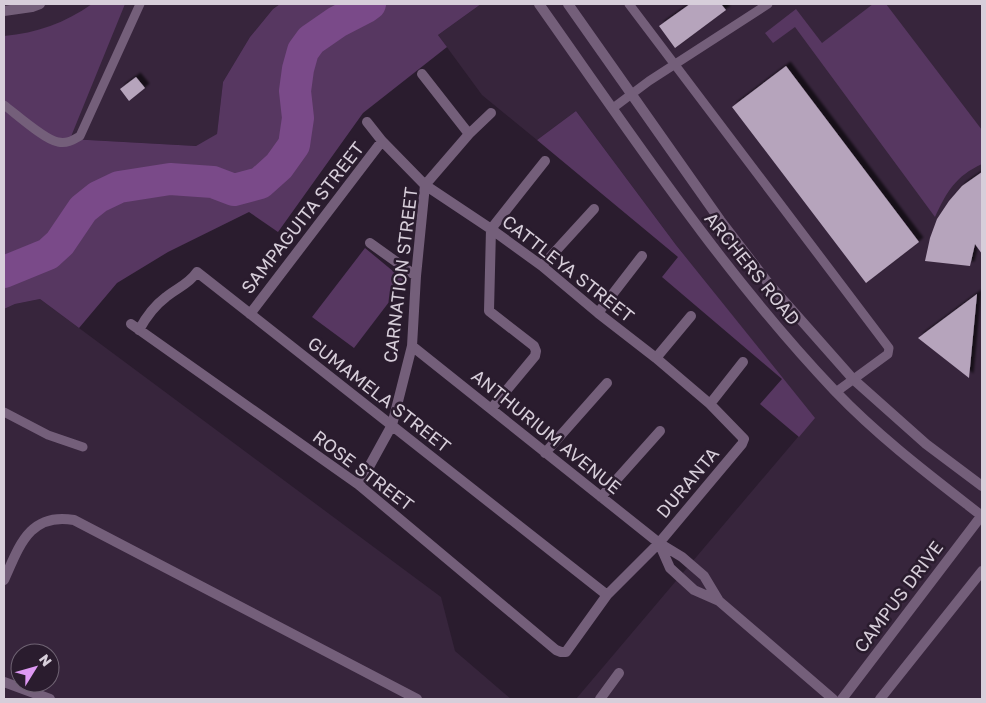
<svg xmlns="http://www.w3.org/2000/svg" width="986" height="703" font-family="'Golos Text',sans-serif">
	<defs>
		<filter id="shadow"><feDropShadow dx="4.5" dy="-4.5" stdDeviation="1" flood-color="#0009"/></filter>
	</defs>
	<rect width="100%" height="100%" fill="#2a1c2e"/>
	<path fill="#37253c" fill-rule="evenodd" d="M4,4H280L273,9L250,37L223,82L217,135L196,146L70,139L4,92Z
		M481,4H982V699H576L814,418L676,245L576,111L537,140L482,95L438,35Z
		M40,299L441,597L455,651L511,699H4V309L15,304ZM20,653H50V683H20Z"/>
	<path fill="#573761" d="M92,4H125L70,139L196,146L217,134L223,82L250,37L273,9L280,4H481L438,35L447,47L363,113L278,232L249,212L168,252L117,283L79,328L40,299L15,304L4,309V36C37,33 65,23 92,4Z
		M873,4H886L982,130V164C956,176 947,191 935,217L795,27L773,43L765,33L796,9L822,43Z
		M576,111L676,245L815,418L799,437L760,404L782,379L662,277L678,257L537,140Z
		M365,248L405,281L354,348L312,317Z"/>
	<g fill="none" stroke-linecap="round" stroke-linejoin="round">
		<path stroke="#7a4a89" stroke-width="32" d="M4,272L48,254L60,243L83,209L98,197L119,187L170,179L213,182L234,190L260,183L279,166L294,145L298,118L295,91L298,69L303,51L311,40L337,22L366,7L370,4"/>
	</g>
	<path fill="#b6a4bc" filter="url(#shadow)" d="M690,4H721L726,10L675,48L659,26Z
		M786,66L919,242L866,283L732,107Z
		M136,77L145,88L129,101L120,89Z
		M982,172V254L975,244L970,266L925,261L930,238L937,219L949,201L962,186Z
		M977,294L969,378L918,338Z"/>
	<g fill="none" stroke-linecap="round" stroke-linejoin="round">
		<path stroke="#745f7a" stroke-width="9" d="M629,4L889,348L888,354L836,392
			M4,105C16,114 45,140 58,142C67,144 73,140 80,136L140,4
			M613,108L649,81L768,4
			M4,412L48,435L83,447"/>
		<path stroke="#745f7a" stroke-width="10" d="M539,4C633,137 723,273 835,391C880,438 932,477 982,516
			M568,4L720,220L769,284L853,379L926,444L982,486
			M4,11L32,7L40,4
			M422,74L469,134
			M370,243L416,276
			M542,266L594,209
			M598,313L642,256
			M250,314L382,141
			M131,324L359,485L556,650L561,652H566L607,595L659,543L742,444L744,439L710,404L656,358L598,313L542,266L491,229L425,185L382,141L367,122
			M139,330C146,317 154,306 166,297C177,288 189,284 197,272L607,595
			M412,346L659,543L682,557L704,576L719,601
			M656,358L691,316
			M710,404L743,362
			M491,409L535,356L536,351L534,346L489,311L491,229L545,161
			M545,453L607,383
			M359,485L392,425L412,346L416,276L425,185L469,134L491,113
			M601,497L660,431
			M659,543L670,568L694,590L719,601L833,699
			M4,580C19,547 29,512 74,520L417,699
			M4,682L50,699
			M600,699L619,673
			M842,699L982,515
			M880,699L982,571"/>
	</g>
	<g text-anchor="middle" stroke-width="5" stroke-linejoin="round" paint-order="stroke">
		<g font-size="18" fill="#d7ceda" stroke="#2a1c2e">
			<text transform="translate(303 218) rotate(-52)" y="6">SAMPAGUITA STREET</text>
			<text transform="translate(568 269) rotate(38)" y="6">CATTLEYA STREET</text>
			<text transform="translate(752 269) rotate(51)" y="6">ARCHERS ROAD</text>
			<text transform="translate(401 275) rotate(-83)" y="6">CARNATION STREET</text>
			<text transform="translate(379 395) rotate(38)" y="6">GUMAMELA STREET</text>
			<text transform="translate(546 432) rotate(39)" y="6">ANTHURIUM AVENUE</text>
			<text transform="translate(363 471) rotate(37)" y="6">ROSE STREET</text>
			<text transform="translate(688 483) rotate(-50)" y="6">DURANTA</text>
			<text transform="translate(899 597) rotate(-53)" y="6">CAMPUS DRIVE</text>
		</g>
	</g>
	<rect width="986" height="703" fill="none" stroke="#d7ceda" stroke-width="10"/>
	<g transform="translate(35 668) rotate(53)"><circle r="24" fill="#2a1c2e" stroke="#6f6373"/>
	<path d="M0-4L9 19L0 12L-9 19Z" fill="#de98f3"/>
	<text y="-8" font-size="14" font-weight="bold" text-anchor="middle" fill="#d7ceda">N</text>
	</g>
</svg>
